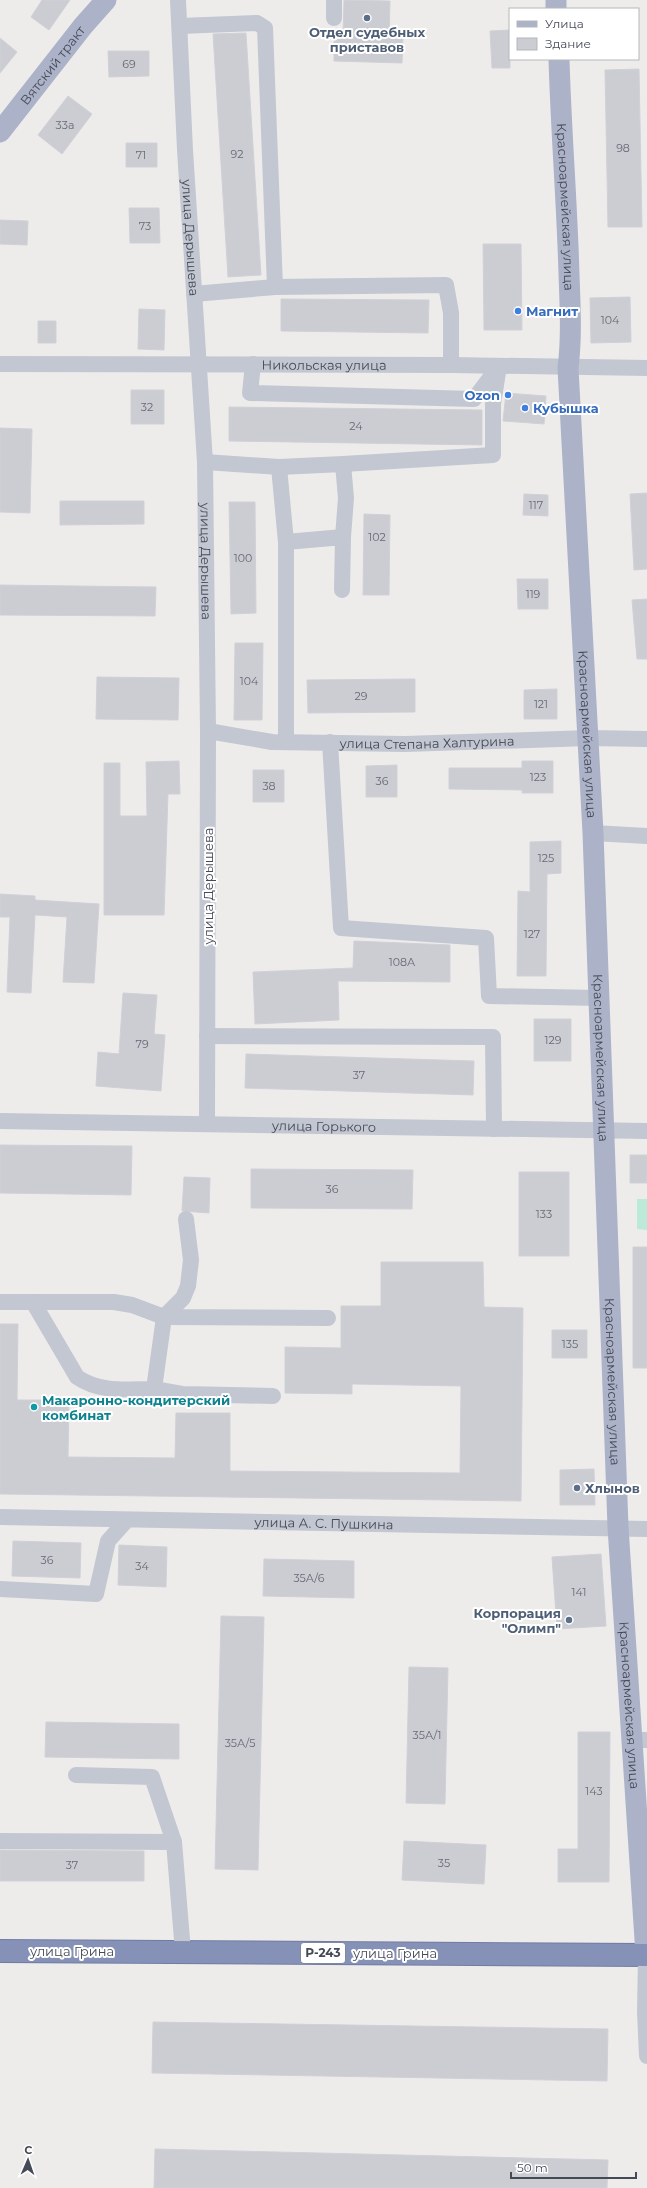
<svg xmlns="http://www.w3.org/2000/svg" width="647" height="2188" font-family="Montserrat,sans-serif">
	<rect width="100%" height="100%" fill="#eeeceb"/>
	<path fill="#bbead9" d="M637,1199H647V1230L637,1229Z"/>
	<path fill="#ccccd3" stroke="#d0d0d7" d="M42,0H70L49,30L31,17Z
		M344,0L390,1L389,37H403L402,63L334,61V35L343,36Z
		M510,30V68H492L490,31Z
		M246,33L261,275L228,277L213,34Z
		M0,38L17,52L0,73Z
		M108,51H149V76L109,77Z
		M639,69L642,227H608L605,70Z
		M68,96L92,114L62,154L38,135Z
		M126,143H157V167H126Z
		M129,208H159L160,243H130Z
		M0,220L28,221L27,245L0,244Z
		M483,244H521L522,330H484Z
		M630,297L631,342L591,343L590,298Z
		M281,299L429,300L428,333L281,331Z
		M139,309L165,310L164,350L138,349Z
		M38,321H56V343H38Z
		M131,390H164V424H131Z
		M506,393L546,396L544,424L503,421Z
		M229,407L482,410V445L229,441Z
		M0,428L32,429L30,513L0,512Z
		M647,493V569L634,570L630,494Z
		M524,494L548,495V516L523,515Z
		M60,501H144V524L60,525Z
		M229,502H255L256,613L231,614Z
		M364,514L390,515L389,595H363Z
		M517,579H548V609H518Z
		M0,585L156,587L155,616L0,615Z
		M647,599V659H637L632,600Z
		M235,643H263L262,720H234Z
		M97,677L179,678L178,720L96,719Z
		M415,679V712L308,713L307,680Z
		M557,689V719H524V690Z
		M179,761L180,794H168L164,915H104V763H120V816H147L146,762Z
		M522,761H553V793H522V790L449,789V768H522Z
		M397,765V797H366V766Z
		M253,770H284V802H253Z
		M561,841V873L547,874L546,976H517L518,891L530,892V842Z
		M0,894L35,896V900L99,904L94,983L63,982L67,917L35,915L31,993L7,992L10,917H0Z
		M354,941L450,945V982L338,981L339,1020L255,1024L253,972L353,968Z
		M123,993L157,995L154,1034L165,1035L161,1091L96,1086L98,1052L119,1054Z
		M534,1019H571V1061H534Z
		M246,1054L474,1061L473,1095L245,1088Z
		M0,1145L132,1146L131,1195L0,1193Z
		M630,1155H647V1183H630Z
		M251,1169L413,1170L412,1209L251,1208Z
		M519,1172H569V1256H519Z
		M184,1177L210,1178L209,1213L182,1211Z
		M633,1247H647V1368H633Z
		M381,1262H483L484,1307L523,1308L521,1501L0,1494V1324H18L17,1400H69L68,1457L175,1458L176,1413H230V1471L460,1473L461,1386L352,1384V1394L285,1393V1347L341,1348V1306H381Z
		M552,1330H587V1358H552Z
		M594,1469L595,1505H560V1470Z
		M13,1541L81,1543L80,1578L12,1576Z
		M119,1545L167,1547L166,1587L118,1585Z
		M601,1554L606,1626L557,1629L552,1557Z
		M264,1559L354,1561V1598L263,1596Z
		M221,1616L264,1617L258,1870L215,1869Z
		M409,1667L448,1668L445,1804L406,1803Z
		M46,1722L179,1724V1759L45,1757Z
		M578,1732H610L609,1882H558V1849H578Z
		M404,1841L486,1845L484,1884L402,1880Z
		M0,1850L144,1851V1881H0Z
		M153,2022L608,2029L607,2081L152,2073Z
		M155,2149L608,2160L607,2188H154Z"/>
	<g fill="none" stroke-linecap="round" stroke-linejoin="round">
		<defs>
			<path id="highway" d="M0,1951L647,1955"/>
		</defs>
		<use href="#highway" stroke="#717ca3" stroke-width="24"/>
		<g stroke="#c2c7d2" stroke-width="16">
			<path id="s1" d="M178,0L185,150L205,462L208,731L207,1124"/>
			<path d="M334,18V0"/>
			<path d="M180,26L257,23L265,28L275,287L194,294"/>
			<path d="M275,287L446,285L451,313V365"/>
			<path id="s2" d="M0,364L451,365L647,368"/>
			<path d="M253,364L250,393L474,399L499,366L493,404V455L343,464"/>
			<path d="M205,462L279,467L343,464L346,498L343,537"/>
			<path d="M279,467L286,542"/>
			<path id="s3" d="M208,731L272,742L405,744L589,738L647,739"/>
			<path d="M286,742V542L343,537L342,590"/>
			<path d="M330,742L341,928L486,938L489,996L599,998"/>
			<path d="M593,833L647,836"/>
			<path d="M207,1036L493,1037L494,1129"/>
			<path id="s4" d="M0,1121L647,1131"/>
			<path d="M0,1302H114L132,1305L164,1317L328,1318"/>
			<path d="M33,1302L77,1377C100,1393 127,1389 154,1389L164,1317L183,1298L188,1286L191,1260L186,1219"/>
			<path d="M154,1389L182,1394L273,1396"/>
			<path id="s5" d="M0,1517L647,1529"/>
			<path d="M0,1589L96,1594L108,1541L126,1521"/>
			<path d="M632,1740H647"/>
			<path d="M76,1775L152,1777L174,1842"/>
			<path d="M0,1841L174,1842L183,1952"/>
			<path d="M646,1955L645,2012L647,2056"/>
		</g>
		<g stroke="#acb3c9" stroke-width="21">
			<path d="M556,0V9"/>
			<path id="s6" d="M559,59C561,131 567,202 569,274C570,305 572,336 568,368L593,833L618,1527L646,1955"/>
			<path id="s7" d="M0,132L83,26L106,0"/>
		</g>
		<use href="#highway" stroke="#8691b7" stroke-width="22"/>
	</g>
	<g fill="#5c6f8a" stroke="#fff" stroke-width="1.5">
		<circle cx="367" cy="18" r="4"/>
		<circle cx="577" cy="1488" r="4"/>
		<circle cx="569" cy="1620" r="4"/>
	</g>
	<g fill="#3f7fe0" stroke="#fff" stroke-width="1.5">
		<circle cx="518" cy="311" r="4"/>
		<circle cx="508" cy="395" r="4"/>
		<circle cx="525" cy="408" r="4"/>
	</g>
	<circle fill="#0f9aa8" stroke="#fff" stroke-width="1.5" cx="34" cy="1407" r="4"/>
	<g text-anchor="middle" stroke-width="4" stroke-linejoin="round" paint-order="stroke">
		<g font-size="11" fill="#676a76">
			<text x="129" y="68">69</text>
			<text x="65" y="129">33а</text>
			<text x="623" y="152">98</text>
			<text x="237" y="158">92</text>
			<text x="141" y="159">71</text>
			<text x="145" y="230">73</text>
			<text x="610" y="324">104</text>
			<text x="147" y="411">32</text>
			<text x="356" y="430">24</text>
			<text x="536" y="509">117</text>
			<text x="377" y="541">102</text>
			<text x="243" y="562">100</text>
			<text x="533" y="598">119</text>
			<text x="249" y="685">104</text>
			<text x="361" y="700">29</text>
			<text x="541" y="708">121</text>
			<text x="538" y="781">123</text>
			<text x="382" y="785">36</text>
			<text x="269" y="790">38</text>
			<text x="546" y="862">125</text>
			<text x="532" y="938">127</text>
			<text x="402" y="966">108А</text>
			<text x="553" y="1044">129</text>
			<text x="142" y="1048">79</text>
			<text x="359" y="1079">37</text>
			<text x="332" y="1193">36</text>
			<text x="544" y="1218">133</text>
			<text x="570" y="1348">135</text>
			<text x="47" y="1564">36</text>
			<text x="142" y="1570">34</text>
			<text x="309" y="1582">35А/6</text>
			<text x="579" y="1596">141</text>
			<text x="427" y="1739">35А/1</text>
			<text x="240" y="1747">35А/5</text>
			<text x="594" y="1795">143</text>
			<text x="444" y="1867">35</text>
			<text x="72" y="1869">37</text>
		</g>
		<rect fill="#fff" stroke="#7d8089" stroke-width="1" x="301" y="1943" width="44" height="20" rx="3"/>
		<g font-size="12" font-weight="bold" fill="#454a57">
			<text x="323" y="1957">Р-243</text>
		</g>
		<g font-size="13" font-weight="bold" fill="#4e5e75" stroke="#fff">
			<text x="367" y="37">Отдел судебных<tspan x="367" dy="15">приставов</tspan></text>
			<text x="585" y="1493" text-anchor="start">Хлынов</text>
			<text x="561" y="1618" text-anchor="end">Корпорация<tspan x="561" dy="15">"Олимп"</tspan></text>
		</g>
		<g font-size="13" fill="#454a57" stroke="#fff">
			<text dy="5" stroke="none"><textPath href="#s7" startOffset="85">Вятский тракт</textPath></text>
			<text dy="5" stroke="none"><textPath href="#s6" startOffset="148">Красноармейская улица</textPath></text>
			<text dy="5" stroke="none"><textPath href="#s1" startOffset="238">улица Дерышева</textPath></text>
			<text dy="5" stroke="none"><textPath href="#s2" startOffset="324">Никольская улица</textPath></text>
			<text dy="5" stroke="none"><textPath href="#s1" startOffset="562">улица Дерышева</textPath></text>
			<text dy="5" stroke="none"><textPath href="#s6" startOffset="676">Красноармейская улица</textPath></text>
			<text dy="5" stroke="none"><textPath href="#s3" startOffset="220">улица Степана Халтурина</textPath></text>
			<text transform="translate(208 886) rotate(-90)" y="5">улица Дерышева</text>
			<text dy="5" stroke="none"><textPath href="#s6" startOffset="1000">Красноармейская улица</textPath></text>
			<text dy="5" stroke="none"><textPath href="#s4" startOffset="324">улица Горького</textPath></text>
			<text dy="5" stroke="none"><textPath href="#s6" startOffset="1324">Красноармейская улица</textPath></text>
			<text dy="5" stroke="none"><textPath href="#s5" startOffset="324">улица А. С. Пушкина</textPath></text>
			<text dy="5" stroke="none"><textPath href="#s6" startOffset="1648">Красноармейская улица</textPath></text>
			<text x="72" y="1956">улица Грина</text>
			<text x="395" y="1958">улица Грина</text>
		</g>
		<g font-size="13" font-weight="bold" fill="#366cbe" stroke="#fff" text-anchor="start">
			<text x="526" y="316">Магнит</text>
			<text x="500" y="400" text-anchor="end">Ozon</text>
			<text x="533" y="413">Кубышка</text>
		</g>
		<g font-size="13" font-weight="bold" fill="#0d838f" stroke="#fff" text-anchor="start">
			<text x="42" y="1405">Макаронно-кондитерский<tspan x="42" dy="15">комбинат</tspan></text>
		</g>
	</g>
	<rect x="509" y="8" width="130" height="52" fill="#ffffff" stroke="#b5b7bc"/>
	<rect x="517" y="21" width="20" height="6" fill="#acb3c9" stroke="#b5b7bc"/>
	<text x="545" y="28" font-size="12" fill="#454a57">Улица</text>
	<rect x="517" y="38" width="20" height="12" fill="#ccccd3" stroke="#b5b7bc"/>
	<text x="545" y="48" font-size="12" fill="#454a57">Здание</text>
	<g transform="translate(28 2160) rotate(2)" stroke="#ffffff" stroke-width="3" paint-order="stroke">
	<path d="M0-3L7 15L0 10L-7 15Z" fill="#454a57"/>
	<text y="-6" font-size="11" font-weight="bold" text-anchor="middle" fill="#454a57">С</text>
	</g>
	<path d="M511 2172v6h125v-6" fill="none" stroke="#454a57" stroke-width="2"/>
	<text x="517" y="2172" font-size="12" fill="#454a57" stroke="#ffffff" stroke-width="3" paint-order="stroke">50 m</text>
</svg>
